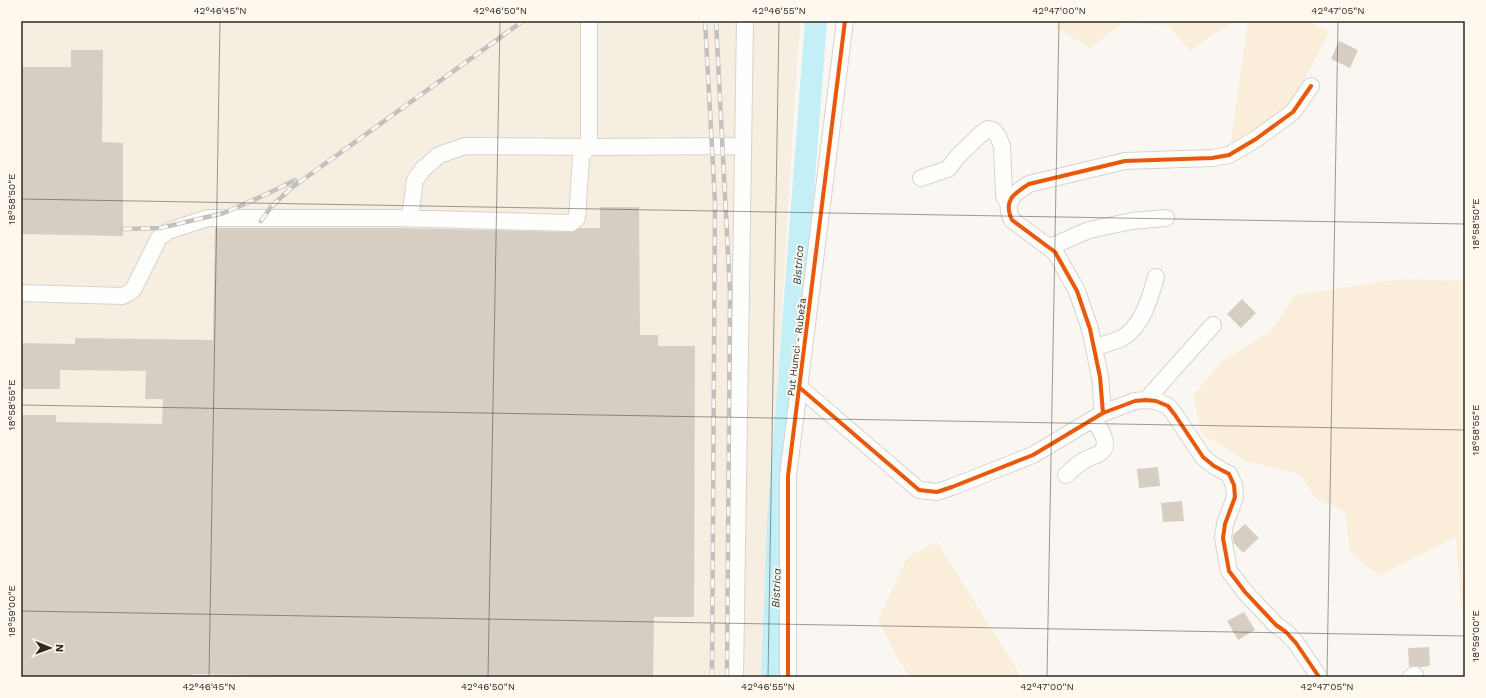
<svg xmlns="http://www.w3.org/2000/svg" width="1486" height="698" font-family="'Work Sans',sans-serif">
	<rect width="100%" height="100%" fill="#faf7f2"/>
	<path fill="#f6eee1" d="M21,21H801L797,65L763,616L766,677H21Z"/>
	<path fill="#faeedb" d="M1058,21H1237L1221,29L1190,51L1168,25L1123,23L1090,48L1055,27Z
		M1248,21H1307L1329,32L1292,104L1230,148Z
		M1400,279L1465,281V614L1461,607L1456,537L1403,563L1379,576L1350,552L1345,512L1314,497L1301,475L1245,461L1202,434L1193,396L1222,361L1272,331L1294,295Z
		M937,542L1018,671L1021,677H910L898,659L878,620L907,557Z"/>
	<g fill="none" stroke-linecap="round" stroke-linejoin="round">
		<path stroke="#c4eff7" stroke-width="22" d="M772,677L778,522L816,21"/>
	</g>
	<path fill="#d6cec2" d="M1339,41L1358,50L1350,68L1331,59Z
		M71,50H103L102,142L123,143V236L21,234V67H71Z
		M600,207H639L640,335H658V346H695L694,617H654L653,677H313V676L193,674V677H21V415H56V422L162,424L163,399H145L146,371L60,370V389H21V343L75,344V338L213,340L215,228H395L571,232L580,228H600Z
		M1242,299L1256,313L1241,328L1227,314Z
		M1158,467L1160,486L1139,488L1137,469Z
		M1182,501L1184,521L1163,522L1161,503Z
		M1245,524L1259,538L1243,553L1233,542V535Z
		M1244,612L1255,630L1238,640L1227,621Z
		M1429,647L1430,666L1420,667L1415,666L1409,667L1408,648Z"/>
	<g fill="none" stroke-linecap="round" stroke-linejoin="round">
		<defs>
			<path id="minor" d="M921,178L948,169L957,157L982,133L988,129L993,130L998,136L1002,146L1004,196L1009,205
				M410,218L415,180L423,169L439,155L465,146L589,147V21
				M1050,247L1089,230L1132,221L1166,218
				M21,293L123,296L133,290L159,238L168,231L208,218H395L571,223L577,218L581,157L583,153L589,147L743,146
				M1094,348C1103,344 1115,342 1124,337C1143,324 1150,298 1156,277
				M799,387L919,490L937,492L952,487L1033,455L1103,413L1135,401L1146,400L1156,401L1168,406L1175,415L1203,457L1214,466L1229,474L1234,485L1235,497L1225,524L1223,538L1229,571L1245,592L1276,625L1286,632L1296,643L1319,677
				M1146,400L1213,325
				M1103,413L1100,377L1090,329L1077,291L1055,252L1012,220C1003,201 1013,194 1029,184L1125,161L1212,158L1229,155L1256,139L1293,112L1311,86
				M1066,475C1071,470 1077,465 1083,461C1088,458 1095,456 1100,453C1112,445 1099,427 1093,419
				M735,677L745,21
				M788,677V476L845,21
				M1411,677L1415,675"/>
		</defs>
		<use href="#minor" stroke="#d6d3ce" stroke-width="18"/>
		<use href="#minor" stroke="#fefefd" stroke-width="16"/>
		<defs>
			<path id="rail" d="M705,21L715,202L712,677
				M716,21L730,292L727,677
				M261,221L271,207L290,189L523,21
				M123,229L160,228L224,213L269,193L295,180"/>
		</defs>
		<use href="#rail" stroke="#c2c1c0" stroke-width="4.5"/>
		<use href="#rail" stroke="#fef8ee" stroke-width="3" stroke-dasharray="9" stroke-linecap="butt"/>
		<defs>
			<path id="cycleway" d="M799,387L919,490L937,492L952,487L1033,455L1103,413L1135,401L1146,400L1156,401L1168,406L1175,415L1203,457L1214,466L1229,474L1234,485L1235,497L1225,524L1223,538L1229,571L1245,592L1276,625L1286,632L1296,643L1319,677
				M1103,413L1100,377L1090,329L1077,291L1055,252L1012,220C1003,201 1013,194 1029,184L1125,161L1212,158L1229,155L1256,139L1293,112L1311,86
				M788,677V476L845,21"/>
		</defs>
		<use href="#cycleway" stroke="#fef8ee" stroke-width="6"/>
		<use href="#cycleway" stroke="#e8590c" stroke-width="4"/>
	</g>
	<path fill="none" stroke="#2d2a25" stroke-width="1" stroke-opacity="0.45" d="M21,199L1465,224M21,405L1465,430M21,611L1465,636M209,677L220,21M488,677L500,21M768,677L779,21M1047,677L1059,21M1327,677L1338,21"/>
	<g text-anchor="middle" stroke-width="3.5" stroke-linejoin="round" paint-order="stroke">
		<g font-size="10" fill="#2d2a25" stroke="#fef8ee">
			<text transform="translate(796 347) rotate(-83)" y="4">Put Humci - Rubeža</text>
		</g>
		<g font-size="11" font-style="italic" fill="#143a42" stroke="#fef8ee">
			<text transform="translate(798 265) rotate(-86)" y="4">Bistrica</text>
			<text transform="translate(776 588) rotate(-88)" y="4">Bistrica</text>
		</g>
	</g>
	<rect width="1486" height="698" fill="none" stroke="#fef8ee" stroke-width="44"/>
	<g transform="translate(50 648) rotate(91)" stroke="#fef8ee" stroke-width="3" paint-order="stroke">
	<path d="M0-3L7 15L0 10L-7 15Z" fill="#2d2a25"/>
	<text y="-6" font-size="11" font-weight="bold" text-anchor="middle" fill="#2d2a25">N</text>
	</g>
	<rect x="22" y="22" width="1442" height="654" fill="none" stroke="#2d2a25" stroke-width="1.5"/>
	<g font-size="10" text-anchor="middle" fill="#2d2a25">
		<text x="220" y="14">42°46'45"N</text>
		<text x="500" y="14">42°46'50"N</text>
		<text x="779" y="14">42°46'55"N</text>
		<text x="1059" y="14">42°47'00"N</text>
		<text x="1338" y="14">42°47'05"N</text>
		<text transform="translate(11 199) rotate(-90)" y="4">18°58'50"E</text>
		<text transform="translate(1475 224) rotate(-90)" y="4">18°58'50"E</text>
		<text transform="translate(11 405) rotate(-90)" y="4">18°58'55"E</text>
		<text transform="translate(1475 430) rotate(-90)" y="4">18°58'55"E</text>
		<text transform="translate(11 611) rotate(-90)" y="4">18°59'00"E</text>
		<text transform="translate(1475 636) rotate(-90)" y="4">18°59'00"E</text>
		<text x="209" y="690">42°46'45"N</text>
		<text x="488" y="690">42°46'50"N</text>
		<text x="768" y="690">42°46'55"N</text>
		<text x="1047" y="690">42°47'00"N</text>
		<text x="1327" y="690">42°47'05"N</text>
	</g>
</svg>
